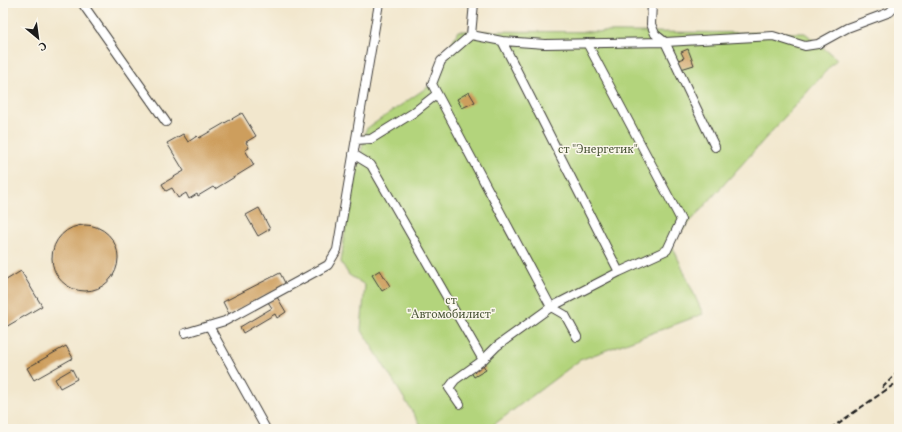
<svg xmlns="http://www.w3.org/2000/svg" width="902" height="432" font-family="Vollkorn,serif">
	<rect width="100%" height="100%" fill="#fbf7ec"/>
	<filter id="ink" filterUnits="userSpaceOnUse"><feTurbulence type="fractalNoise" baseFrequency=".025" numOctaves="2"/><feDisplacementMap in="SourceGraphic" scale="8" xChannelSelector="R" yChannelSelector="G"/><feConvolveMatrix kernelMatrix="1 2 1 2 8 2 1 2 1" color-interpolation-filters="sRGB"/></filter>
	<filter id="wash" filterUnits="userSpaceOnUse"><feTurbulence type="fractalNoise" baseFrequency=".012" numOctaves="4" result="noise"/><feDisplacementMap in="SourceGraphic" scale="16" xChannelSelector="R" yChannelSelector="G"/><feGaussianBlur stdDeviation="0.9" result="paint"/><feColorMatrix in="noise" values="0 0 0 0 0 0 0 0 0 0 0 0 0 0 0 0 0 1.4 0 .05"/><feComposite in="paint" operator="in"/></filter>
	<g filter="url(#wash)">
		<rect width="100%" height="100%" fill="#f2e7cd"/>
		<path fill="#b3d47c" stroke="#68784c" d="M458,31L805,33L837,59L671,243L703,314L580,360L488,429H423L361,329L365,285L349,275L341,262L347,216L366,129L429,86Z"/>
		<g id="blocks">
			<path fill="#cd9e5d" d="M688,49L694,65L681,69L678,60L684,58L681,52Z
				M469,92L475,102L462,108L457,99Z
				M242,113L256,136L246,142L249,148L245,150L254,165L215,189L213,187L198,196L197,194L189,199L186,193L178,198L172,188L166,191L162,184L184,171L167,143L183,134L188,142L197,136L199,138Z
				M259,208L270,229L258,236L246,215Z
				M52 258a33 33 0 1 1 66 0a33 33 0 1 1-66 0Z
				M380,270L390,286L382,291L372,275Z
				M21,271L42,306L4,328L3,326V282Z
				M280,273L286,285L229,314L223,302Z
				M277,297L286,312L277,318L275,314L243,333L240,327L272,308L268,302Z
				M66,346L73,358L34,380L27,368Z
				M483,365L486,370L474,377L471,372Z
				M72,369L77,379L60,388L55,379Z"/>
		</g>
	</g>
	<g filter="url(#ink)">
		<use href="#blocks" fill-opacity="0" stroke="#3c3a37" stroke-width="1"/>
		<g fill="none" stroke-linecap="round" stroke-linejoin="round">
			<defs>
				<path id="minor" d="M82,3L166,122
					M474,3L471,35L502,41L619,272
					M652,3L651,24L655,34L665,42L715,147
					M471,35L441,61L432,84L551,307L565,315L577,337
					M502,41L545,44L665,42L773,36L805,46L818,44L847,28L890,12L898,3
					M356,140L371,139L413,113L437,94
					M353,154L371,165L483,360
					M209,326L266,429
					M185,333L225,321L328,265L337,250L379,3
					M460,404L449,388L455,380L483,360L497,346L551,307L619,272L667,250L681,220L587,43"/>
			</defs>
			<use href="#minor" stroke="#3c3a37" stroke-width="10"/>
			<use href="#minor" stroke="#fff" stroke-width="8"/>
			<path stroke="#1c1c1c" stroke-width="2" stroke-dasharray="6 3" stroke-linecap="butt" d="M882,388L899,371
				M830,429L899,381"/>
		</g>
	</g>
	<g text-anchor="middle" stroke-width="3" stroke-linejoin="round" paint-order="stroke">
		<g font-size="12" fill="#515c3e" stroke="#fbf7ec">
			<text x="598" y="153">ст "Энергетик"</text>
			<text x="451" y="304">ст<tspan x="451" dy="14">"Автомобилист"</tspan></text>
		</g>
	</g>
	<rect width="902" height="432" fill="none" stroke="#fbf7ec" stroke-width="16"/>
	<g transform="translate(38 38) rotate(151)" stroke="#fbf7ec" stroke-width="3" paint-order="stroke">
	<path d="M0-3L7 15L0 10L-7 15Z" fill="#1c1c1c"/>
	<text y="-6" font-size="11" font-weight="bold" text-anchor="middle" fill="#1c1c1c">С</text>
	</g>
</svg>
